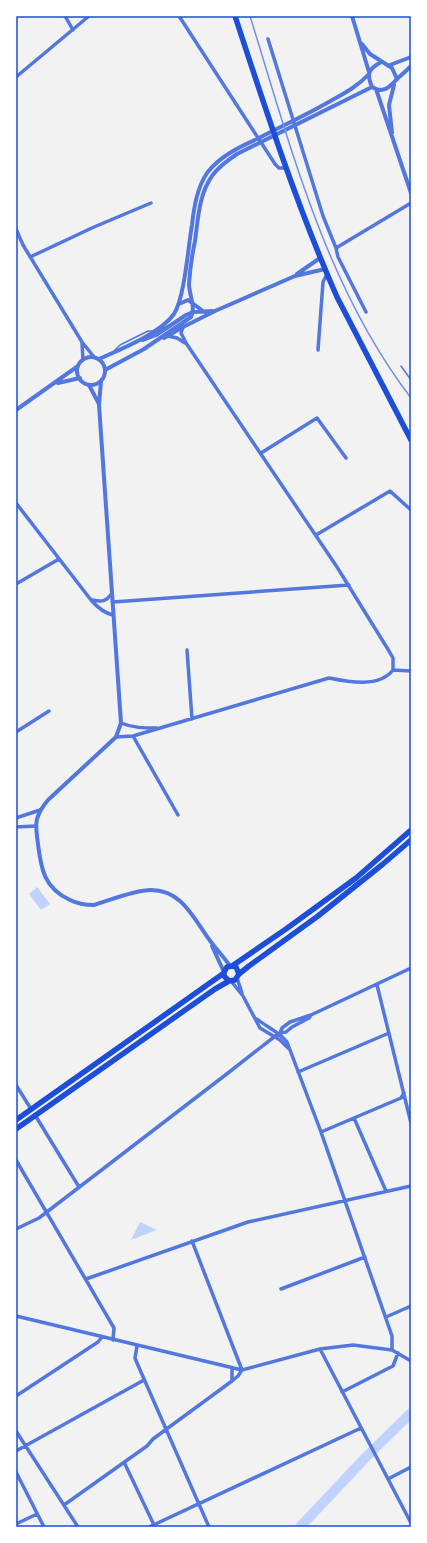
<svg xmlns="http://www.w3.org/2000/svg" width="427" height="1543" font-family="'Source Sans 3',sans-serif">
	<rect width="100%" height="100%" fill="#f2f2f2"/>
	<path fill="#bfd3fe" d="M37,887L50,904L41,910L29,894Z
		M140,1222L157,1230L131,1240Z"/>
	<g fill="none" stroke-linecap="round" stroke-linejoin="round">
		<path stroke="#bfd3fe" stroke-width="10" d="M300,1527L365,1458L411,1413"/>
		<path stroke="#5277de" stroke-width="1.5" d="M115,350L120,345L148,331H152
			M401,366L411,380"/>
		<path stroke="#5277de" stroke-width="3.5" d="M65,16L73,30
			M179,16L275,164L279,168H286
			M268,39L323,216L336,248L338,257L366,312
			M16,77L89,16
			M16,229L23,245L82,342L94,357
			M336,248L411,203
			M30,257L94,227L151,203
			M183,327L181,333L186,343L337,567L389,651L393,658V670
			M168,336L177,338L185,343
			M82,343L83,360
			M318,350L323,282L327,274
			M261,453L317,418L346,458
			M16,503L91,600C97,607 104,613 113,615
			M316,535L390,491L411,510
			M16,584L59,559
			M92,600C102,602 106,602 112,593
			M113,602L349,585
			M187,650L192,719
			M121,723C133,728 144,728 157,728
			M16,732L49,711
			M133,736L178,815
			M116,737L133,736L329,678C349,682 379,688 393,670L411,671
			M16,818L40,810
			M16,827L36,826
			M237,978L242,993
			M231,981L243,996L260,1028L280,1040L288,1048
			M377,985L411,1123
			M257,1019C268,1028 278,1031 287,1042L321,1132L392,1336V1350
			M280,1033L282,1028L290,1022L311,1015L411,968
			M298,1072L389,1033
			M16,1085L31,1109
			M35,1115L79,1187
			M354,1118L386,1191
			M321,1132L401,1098L404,1093
			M16,1160L114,1328L113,1340
			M16,1229L39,1218L228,1073L274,1037L280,1033L286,1032L292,1027L309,1018L311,1015
			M86,1279L248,1222L411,1186
			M281,1289L365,1257
			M16,1316L242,1370L320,1349L353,1345L392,1350L411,1361
			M386,1317L411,1306
			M137,1346L135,1358L137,1363L209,1527
			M320,1349L411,1523
			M232,1369V1381
			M342,1392L389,1368L393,1366L398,1353
			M16,1396L98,1342L102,1337
			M16,1431L78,1527
			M16,1451L144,1380
			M124,1462L154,1525
			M16,1472L44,1527
			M388,1479L411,1467
			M64,1505L147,1446L153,1439L232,1381L238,1376L242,1370L192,1241
			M16,1524L37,1514
			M149,1527L361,1428"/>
		<path stroke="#5277de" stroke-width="4" d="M352,16L369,72
			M362,44L370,54L392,68L397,79
			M381,62C369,69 366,73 372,87C385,95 391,85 399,77C403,74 407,70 411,66
			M390,65L411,57
			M376,89L411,193
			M392,133L389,105L394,85
			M297,274L320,258
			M179,304L188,300L203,311
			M164,338L183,327L215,311L295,276L325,269
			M143,340L156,335L186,315L193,312L213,311
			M144,349L191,317C196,307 189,294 189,284C190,269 192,255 195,241C198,219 199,194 212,176C218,167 228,160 237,154L372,87
			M77 371a14 14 0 1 1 28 0a14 14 0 1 1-28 0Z
			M99,359C121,349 161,333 174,314C185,296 188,247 192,225C194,207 197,188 207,173C219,157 239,147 257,139C280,127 304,116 327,103C343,94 357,87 369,74
			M105,370L146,348
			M101,381L99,405L121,723L116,737L48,800C43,806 39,812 37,819C35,827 37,836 38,844C41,869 44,888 70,900C78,904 85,905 94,905C110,900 135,890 151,890C183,890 194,920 211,942C217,950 224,957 230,966
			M58,383L80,378
			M89,385L99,404
			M16,410L78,366
			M212,946L224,972"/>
		<path stroke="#1d4ed8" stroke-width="5.5" d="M235,16C266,111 297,206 337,297L411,440
			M232,966L286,929L356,878L411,830
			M229,981L224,976V972L227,967L232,966L236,967L239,974
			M16,1120L224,973
			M16,1129L215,989L229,981L235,980L239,974L249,966L318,916L383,864L411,840"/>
		<path stroke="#7290e2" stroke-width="1.5" d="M250,16C291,148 326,287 411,398"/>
	</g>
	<rect width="427" height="1543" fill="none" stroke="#ffffff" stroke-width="34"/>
	<rect x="17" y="17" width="393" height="1509" fill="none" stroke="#1d4ed8" stroke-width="1.5"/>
</svg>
